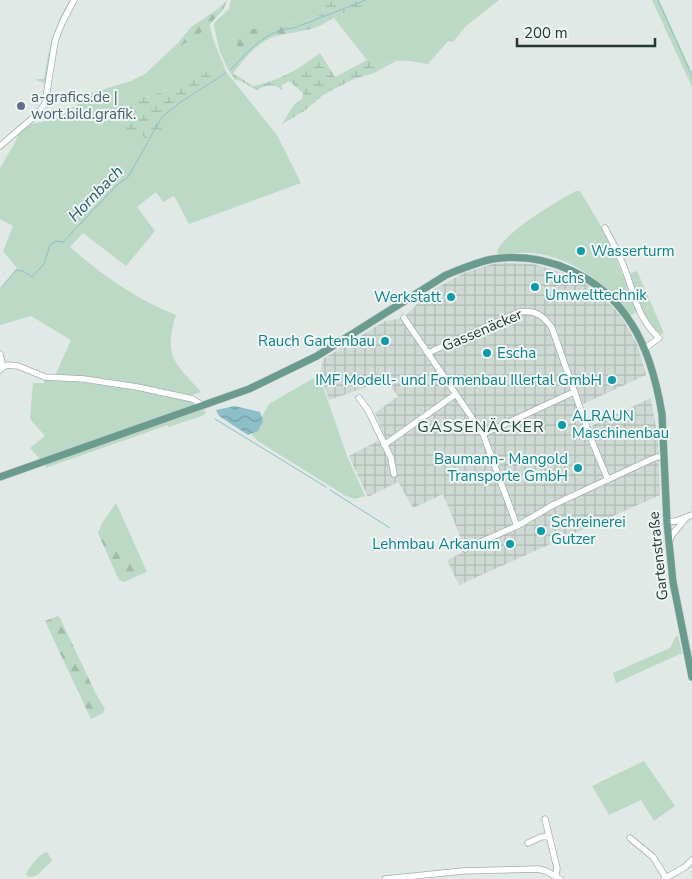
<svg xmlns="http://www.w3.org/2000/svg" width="692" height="879" font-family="'Nunito Sans',sans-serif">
	<defs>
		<pattern id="industrial-grid" width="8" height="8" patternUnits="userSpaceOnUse" patternTransform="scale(1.25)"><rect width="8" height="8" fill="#ced9d4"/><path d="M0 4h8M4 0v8" fill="none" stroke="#b1bbb6"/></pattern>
		<pattern id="forest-firs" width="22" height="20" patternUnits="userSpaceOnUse" patternTransform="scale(1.25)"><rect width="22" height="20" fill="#bbd9c4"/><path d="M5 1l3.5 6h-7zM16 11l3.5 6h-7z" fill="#a0bba9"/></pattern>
		<pattern id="wetland-marsh" width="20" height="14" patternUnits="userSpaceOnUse" patternTransform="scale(1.25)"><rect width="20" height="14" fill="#bbd9c4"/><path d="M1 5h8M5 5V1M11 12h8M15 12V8" fill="none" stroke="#a0bba9"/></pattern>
		<pattern id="water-waves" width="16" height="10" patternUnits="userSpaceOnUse" patternTransform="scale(1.25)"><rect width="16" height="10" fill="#8dbfca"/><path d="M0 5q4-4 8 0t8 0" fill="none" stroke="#739ca5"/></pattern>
	</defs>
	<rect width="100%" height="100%" fill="#e0e9e5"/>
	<path fill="url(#industrial-grid)" d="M506,263L533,264L565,273L589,286L613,307L622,318L638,346L646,375L581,405L589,427L651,398L658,441L660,495L459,585L447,560L466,551L443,494L413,508L398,482L368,497L349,456L385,437L375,413L398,396L382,375L364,388L329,400L320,373L323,359L385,321L398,319L406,315L429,292L464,273L492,264Z"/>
	<path fill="#bbd9c4" d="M70,0H73L50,54L46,84L35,79H44C48,51 54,24 70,0Z
		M231,0H321L323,13L305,22L282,23L261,29H242L232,38L237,45L241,55L228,69L220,52L214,26V23L229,9Z
		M380,0H499L466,26L453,42L448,41L428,64L396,59L377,67L373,59L367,60L334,18C348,9 367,11 380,0Z
		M652,0H659L692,73V87Z
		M210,27L213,39L225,69L211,75L184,79L165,91L150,96L125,100L127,104L123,112L111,114L143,135L147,140L148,132C162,124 163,118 174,109C191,96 209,84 227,73L277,135L301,183L189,224L174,196L163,202L156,192L137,207L155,231L126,266L83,233L70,247C103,276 136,299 176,315C163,358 175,362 201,392L189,396L55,376L71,340L31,316L0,325V290L17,268L3,251L13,226L0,219V168L16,141L19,132L31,124L56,119L88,97L91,93L131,81L145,74L178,43L181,46L203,30Z
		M576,191H580L605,233L625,280L637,312L631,315C605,284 575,258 533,253C522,252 509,254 498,255L497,251C508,230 554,203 576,191Z
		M637,271L664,333L661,335C641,322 636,296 629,274Z
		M319,375L347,456L365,496L355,499L346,496L258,441L252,435L269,404Z
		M44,378C95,383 144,390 194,402V406L42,460L40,459L30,448L45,436L30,419L33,383H44Z
		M204,410L206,413L202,416L168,427V425L45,468L47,463L199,411Z
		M116,503L147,572L137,576L127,550L117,547L111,531L102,523Z
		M676,636H678L682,653L616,683L613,673L670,648Z
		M644,761L675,806L654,821L641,800L609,815L592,786Z
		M47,852L52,861L36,876L28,877L26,874C31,866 37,855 47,852Z"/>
	<path fill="url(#forest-firs)" d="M227,0L223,10L210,24V27L203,31L181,46L178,43L191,27L218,9Z
		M315,17L319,26C305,32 291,32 276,36C259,40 241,62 232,75L228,69L241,55L237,45L232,37L234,32L241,29H261L282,23L305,22Z
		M102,523L111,531L117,547L127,550L137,576L124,582L119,580L98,533Z
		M58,616L60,618L96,694L105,709L103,713L91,719L45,621Z"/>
	<path fill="url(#wetland-marsh)" d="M321,0H380L370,7L341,14L319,26L315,17L323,13Z
		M320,53L335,77L367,60L373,59L377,67L396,59L407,61H396L374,73L354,79L338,87L323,95L304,111L282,124C290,113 290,106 302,99L303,93L289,81L282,85V90C274,83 265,85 257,90C249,87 243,80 235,80L232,75L233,73L253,86C279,81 299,69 320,53Z
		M225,69L227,73C212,82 161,112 161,130L148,132L147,141C141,132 137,133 127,136L110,114L123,112L127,104L125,100L150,96L165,91L184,79L203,71L211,75Z"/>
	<path fill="url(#water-waves)" d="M235,406L260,412L263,421L258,431L248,435L219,416L216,410Z"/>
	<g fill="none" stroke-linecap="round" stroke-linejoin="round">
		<path stroke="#8dbfca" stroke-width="1" d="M658,0L692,76
			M231,69C250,50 265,30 294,28L366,0
			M0,289L16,270L23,271L32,277L44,264L50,245L56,241L63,242L117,185L128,177L162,117L178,104L226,73
			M215,419L326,487
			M330,490L390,528"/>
		<defs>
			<path id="minor" d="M0,146L35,116L45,104L55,41L62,23L74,0
				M605,228C612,241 619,254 624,267C635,295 636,316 659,338L644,349
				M404,318L483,434L517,526
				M428,353L519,312C535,310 543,315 552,328L591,439L608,480
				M0,354L3,367
				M0,370L3,367L8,365L18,366L45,377L84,379L137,387L193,399L203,406
				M359,398L368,410L391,458L394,474
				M483,434L574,392
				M384,445L456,394
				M667,522L676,521L692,515
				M669,542L672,535L686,518
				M465,549L517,526L553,505L652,459L664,455
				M545,819L557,868L556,876
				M630,838L653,857L666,878
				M528,843L541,837L549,836
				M385,879L463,871L538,869L546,871L560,879
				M664,879L685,867L692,860"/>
			<path id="major" d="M0,477L249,389L317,356L446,275C461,269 477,262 493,259C548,251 602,277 631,323C648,349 657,384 662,414L667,522L673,582L692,677"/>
		</defs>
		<use href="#minor" stroke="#a3b0ac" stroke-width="7"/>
		<use href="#major" stroke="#bdc3c2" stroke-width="8"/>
		<use href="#minor" stroke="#fff" stroke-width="5.5"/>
		<use href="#major" stroke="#699b8f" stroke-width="7"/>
	</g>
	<circle fill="#5c6f8a" stroke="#f0f6f3" stroke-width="2" cx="21" cy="106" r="5"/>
	<g fill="#0f9aa8" stroke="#f0f6f3" stroke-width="2">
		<circle cx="581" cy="251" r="5"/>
		<circle cx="535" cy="287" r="5"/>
		<circle cx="451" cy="297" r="5"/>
		<circle cx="385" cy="341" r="5"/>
		<circle cx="487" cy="353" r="5"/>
		<circle cx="612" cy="380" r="5"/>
		<circle cx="562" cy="425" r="5"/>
		<circle cx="578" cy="468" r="5"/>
		<circle cx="541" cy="531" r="5"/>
		<circle cx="510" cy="544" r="5"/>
	</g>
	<g text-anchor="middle" stroke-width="4" stroke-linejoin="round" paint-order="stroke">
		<g font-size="15" fill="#4e5e75" stroke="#f0f6f3" text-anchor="start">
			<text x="31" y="102">a-grafics.de |<tspan x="31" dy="17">wort.bild.grafik.</tspan></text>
		</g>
		<g font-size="15" fill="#0d838f" stroke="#f0f6f3" text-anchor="start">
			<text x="591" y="256">Wasserturm</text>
			<text x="545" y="283">Fuchs<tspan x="545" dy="17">Umwelttechnik</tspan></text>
			<text x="441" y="302" text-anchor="end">Werkstatt</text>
			<text x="375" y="346" text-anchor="end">Rauch Gartenbau</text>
			<text x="497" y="358">Escha</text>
			<text x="602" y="385" text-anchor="end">IMF Modell- und Formenbau Illertal GmbH</text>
			<text x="572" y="421">ALRAUN<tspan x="572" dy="17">Maschinenbau</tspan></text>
			<text x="568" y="464" text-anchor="end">Baumann- Mangold<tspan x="568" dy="17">Transporte GmbH</tspan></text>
			<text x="551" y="527">Schreinerei<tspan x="551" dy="17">Gutzer</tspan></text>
			<text x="500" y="549" text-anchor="end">Lehmbau Arkanum</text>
		</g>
		<g font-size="15" fill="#223833" stroke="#f0f6f3">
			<text transform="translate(482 330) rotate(-23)" y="5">Gassenäcker</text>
			<text transform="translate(658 556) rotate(-96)" y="5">Gartenstraße</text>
		</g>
		<g font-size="16" font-style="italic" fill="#235f6e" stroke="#f0f6f3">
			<text transform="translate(95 193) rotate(-46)" y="6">Hornbach</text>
		</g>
		<g font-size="16" letter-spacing="1" fill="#20483f" stroke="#f0f6f3">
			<text x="481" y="432">GASSENÄCKER</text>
		</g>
	</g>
	<path d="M517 38v8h138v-8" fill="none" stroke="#223833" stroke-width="2.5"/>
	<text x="524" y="38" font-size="15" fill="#223833" stroke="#f0f6f3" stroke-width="4" paint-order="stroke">200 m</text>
</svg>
